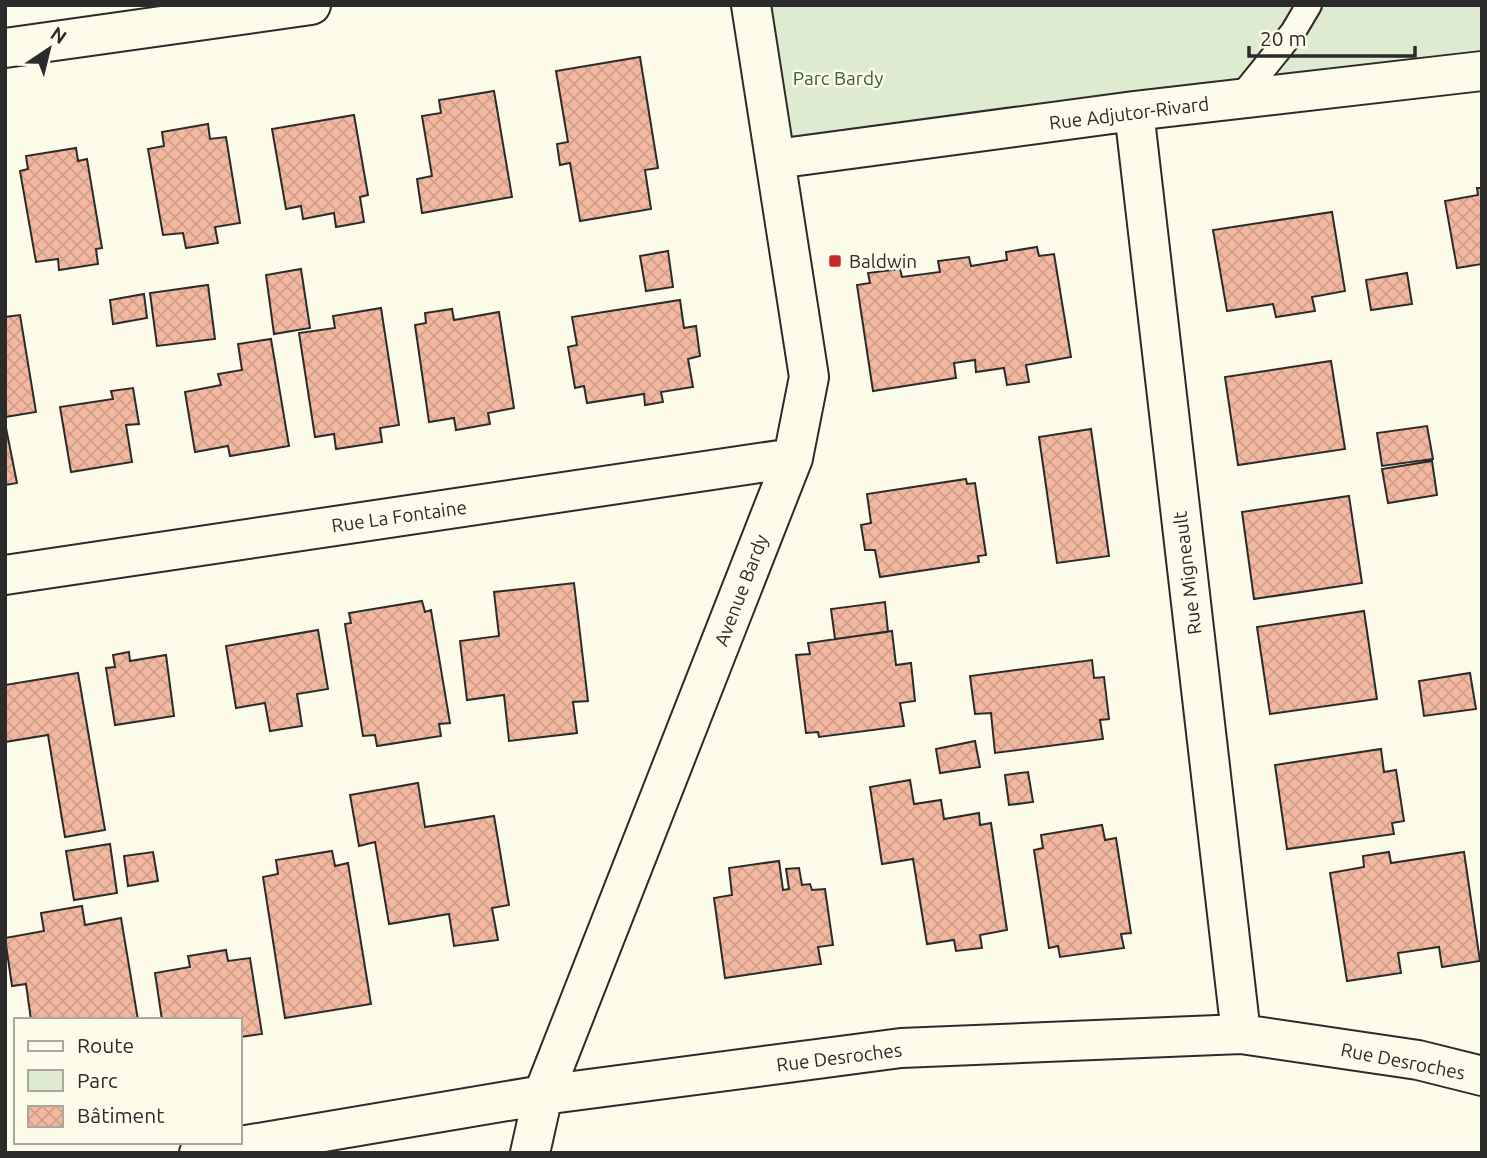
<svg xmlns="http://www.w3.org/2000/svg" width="1487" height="1158" font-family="Ubuntu,sans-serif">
	<defs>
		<pattern id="building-cross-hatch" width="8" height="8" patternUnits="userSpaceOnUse" patternTransform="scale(1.75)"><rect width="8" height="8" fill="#f2b8a0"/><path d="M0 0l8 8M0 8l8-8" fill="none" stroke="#d09e8a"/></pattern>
	</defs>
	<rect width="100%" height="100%" fill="#fdfbea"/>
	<path fill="#deebd1" stroke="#74746e" stroke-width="2" d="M751,5H1482V71L776,159Z"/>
	<path fill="url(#building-cross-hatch)" stroke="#2b2b2b" stroke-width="2" d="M640,57L658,168L645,170L651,209L580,221L570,163L560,165L557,144L568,142L556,71Z
		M494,91L512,197L422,213L417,179L432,176L422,116L441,113L439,100Z
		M354,115L368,195L360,197L364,222L336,227L334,213L303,219L301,206L286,209L272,129Z
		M208,124L210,139L226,137L240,223L215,227L218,243L186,248L183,233L163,235L148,149L164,146L162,132Z
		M76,148L78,161L87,159L102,248L96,249L98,264L59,270L58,259L36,262L20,171L28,169L26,156Z
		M1477,188H1482V264L1457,268L1445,201L1478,195Z
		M1332,212L1345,291L1312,297L1315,311L1276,317L1273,304L1227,311L1213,230Z
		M1037,247L1039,256L1054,254L1071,357L1026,365L1029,382L1007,385L1004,368L976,372L975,360L954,363L956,378L873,391L857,285L870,283L868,273L900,269L902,277L940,272L938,261L969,257L971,266L1007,260L1006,252Z
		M668,251L673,287L646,291L640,256Z
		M301,269L310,328L274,334L266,275Z
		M1407,273L1412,304L1371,310L1366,280Z
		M208,285L215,339L157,346L150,293Z
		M144,294L147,318L113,324L110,300Z
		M680,300L684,328L696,326L700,356L688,359L693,387L661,392L663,402L645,405L644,394L587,403L584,386L575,388L568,347L577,345L572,317Z
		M381,308L399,425L380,428L382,442L336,449L334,434L315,437L299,333L335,328L333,316Z
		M452,309L454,320L499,312L514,408L488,413L490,424L456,430L454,418L429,422L415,325L426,323L425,313Z
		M20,315L36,412L5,417V317Z
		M271,339L289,446L230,456L228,446L195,452L185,392L221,385L218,374L242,370L238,344Z
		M1331,361L1345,449L1238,465L1225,377Z
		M133,388L139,424L126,425L132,462L71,472L60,407L113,399L111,391Z
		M5,423L17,483L5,485Z
		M1427,426L1433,459L1382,466L1377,433Z
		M1091,429L1109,556L1057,563L1039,437Z
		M1432,461L1437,495L1388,503L1382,469Z
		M966,479L967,484L975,483L986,555L978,556L979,562L880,577L875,550H865L861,525L871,523L867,494Z
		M1349,496L1362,583L1254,599L1242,512Z
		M574,583L588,701L573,702L577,733L509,741L504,695L467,700L460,641L499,636L494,592Z
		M422,601L425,612L431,610L450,723L439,724L441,736L377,746L375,735L363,736L345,624L351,623L349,613Z
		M885,602L888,632L835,639L831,609Z
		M1364,611L1377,699L1270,714L1257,627Z
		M318,630L328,689L297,694L302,726L270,731L265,703L236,708L226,646Z
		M892,631L896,665L911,663L915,701L900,703L904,726L819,737L818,732L806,733L796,655L810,654L808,643Z
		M129,652L130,661L166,655L174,716L115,725L106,668L115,667L113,655Z
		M1092,660L1094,678L1104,677L1109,719L1100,720L1103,739L995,753L991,713L975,714L970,676Z
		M78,673L105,830L65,837L48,735L5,742V685Z
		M1470,673L1476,709L1424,716L1419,681Z
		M975,741L980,767L940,773L936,749Z
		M1381,749L1384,772L1396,770L1404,821L1392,823L1394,834L1287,849L1275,765Z
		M1028,772L1033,802L1009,805L1005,775Z
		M910,780L914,804L941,800L944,819L979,813L980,825L991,823L1007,930L980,935L982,948L956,951L954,940L927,944L913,859L882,864L870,787Z
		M418,783L425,827L494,816L509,905L492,908L498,940L454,946L449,914L389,924L375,842L359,846L350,795Z
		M1102,825L1105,840L1116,838L1131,933L1121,934L1124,948L1060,957L1058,946L1049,948L1034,850L1043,848L1041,835Z
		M110,844L117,893L74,900L66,851Z
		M332,851L335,866L348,863L371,1004L285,1018L263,877L278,874L276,860Z
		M153,852L158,881L128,886L124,856Z
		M1389,852L1391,863L1464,852L1480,961L1442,967L1439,947L1398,953L1401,973L1347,981L1330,873L1364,867L1363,856Z
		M779,861L783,890L789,889L786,869L799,868L802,885L810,884L812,890L825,889L833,945L818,947L821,964L725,978L714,898L732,895L729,868Z
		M82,906L85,925L121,918L138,1020H31L26,984L12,986L5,938L44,931L41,913Z
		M226,950L228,961L250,958L262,1034L240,1037V1020H162L155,973L190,967L188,956Z"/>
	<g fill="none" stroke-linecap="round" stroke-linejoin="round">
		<defs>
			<path id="lane" d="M1239,99L1293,32L1309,5"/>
			<path id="street" d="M5,48L311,5
				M1134,111L1241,1034
				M776,159L1134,111L1482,71
				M5,575L793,458
				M199,1153L543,1095L901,1048L1241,1034L1418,1060L1482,1076
				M530,1153L543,1095L793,458L809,377L751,5"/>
		</defs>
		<use href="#lane" stroke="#2b2b2b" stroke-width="28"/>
		<use href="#street" stroke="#2b2b2b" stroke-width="42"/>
		<use href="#lane" stroke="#fdfbea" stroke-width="24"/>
		<use href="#street" stroke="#fdfbea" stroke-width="38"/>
	</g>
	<rect fill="#c62828" stroke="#fdfbea" stroke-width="2.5" x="828" y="254" width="14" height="14" rx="3.5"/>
	<g text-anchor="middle" stroke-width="5" stroke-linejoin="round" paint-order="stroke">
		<g font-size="19" fill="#34623c" stroke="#fdfbea">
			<text x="838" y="85">Parc Bardy</text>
		</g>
		<g font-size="19" fill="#2b2b2b" stroke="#fdfbea">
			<text transform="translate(1129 113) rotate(-7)" y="7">Rue Adjutor-Rivard</text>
			<text transform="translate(399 516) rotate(-8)" y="7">Rue La Fontaine</text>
			<text transform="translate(1187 573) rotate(-97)" y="7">Rue Migneault</text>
			<text transform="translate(741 590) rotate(-69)" y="7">Avenue Bardy</text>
			<text transform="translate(839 1057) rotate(-7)" y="7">Rue Desroches</text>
			<text transform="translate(1403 1061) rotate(11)" y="7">Rue Desroches</text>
		</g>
		<g font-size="19" fill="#2b2b2b" stroke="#fdfbea" text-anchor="start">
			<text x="849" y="268">Baldwin</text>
		</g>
	</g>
	<rect width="1487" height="1158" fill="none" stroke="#2b2b2b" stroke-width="14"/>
	<rect x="14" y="1018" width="228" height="126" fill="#fdfbea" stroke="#a9a89e" stroke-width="2"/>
	<rect x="28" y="1041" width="35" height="10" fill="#fdfbea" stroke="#a9a89e" stroke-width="2"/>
	<text x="77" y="1053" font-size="21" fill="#2b2b2b">Route</text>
	<rect x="28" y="1070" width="35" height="21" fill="#deebd1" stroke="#a9a89e" stroke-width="2"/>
	<text x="77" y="1088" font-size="21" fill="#2b2b2b">Parc</text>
	<rect x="28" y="1106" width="35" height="21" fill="url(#building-cross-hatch)" stroke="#a9a89e" stroke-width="2"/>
	<text x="77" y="1123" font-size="21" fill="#2b2b2b">Bâtiment</text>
	<g transform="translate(49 49) rotate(35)" stroke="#fdfbea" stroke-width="5" paint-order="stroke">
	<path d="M0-5L12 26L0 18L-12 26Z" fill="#2b2b2b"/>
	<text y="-10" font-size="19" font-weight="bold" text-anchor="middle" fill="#2b2b2b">N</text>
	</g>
	<path d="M1249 46v10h166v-10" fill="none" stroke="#2b2b2b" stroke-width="3.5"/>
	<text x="1260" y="46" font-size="21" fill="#2b2b2b" stroke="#fdfbea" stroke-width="5" paint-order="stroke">20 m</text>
</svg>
